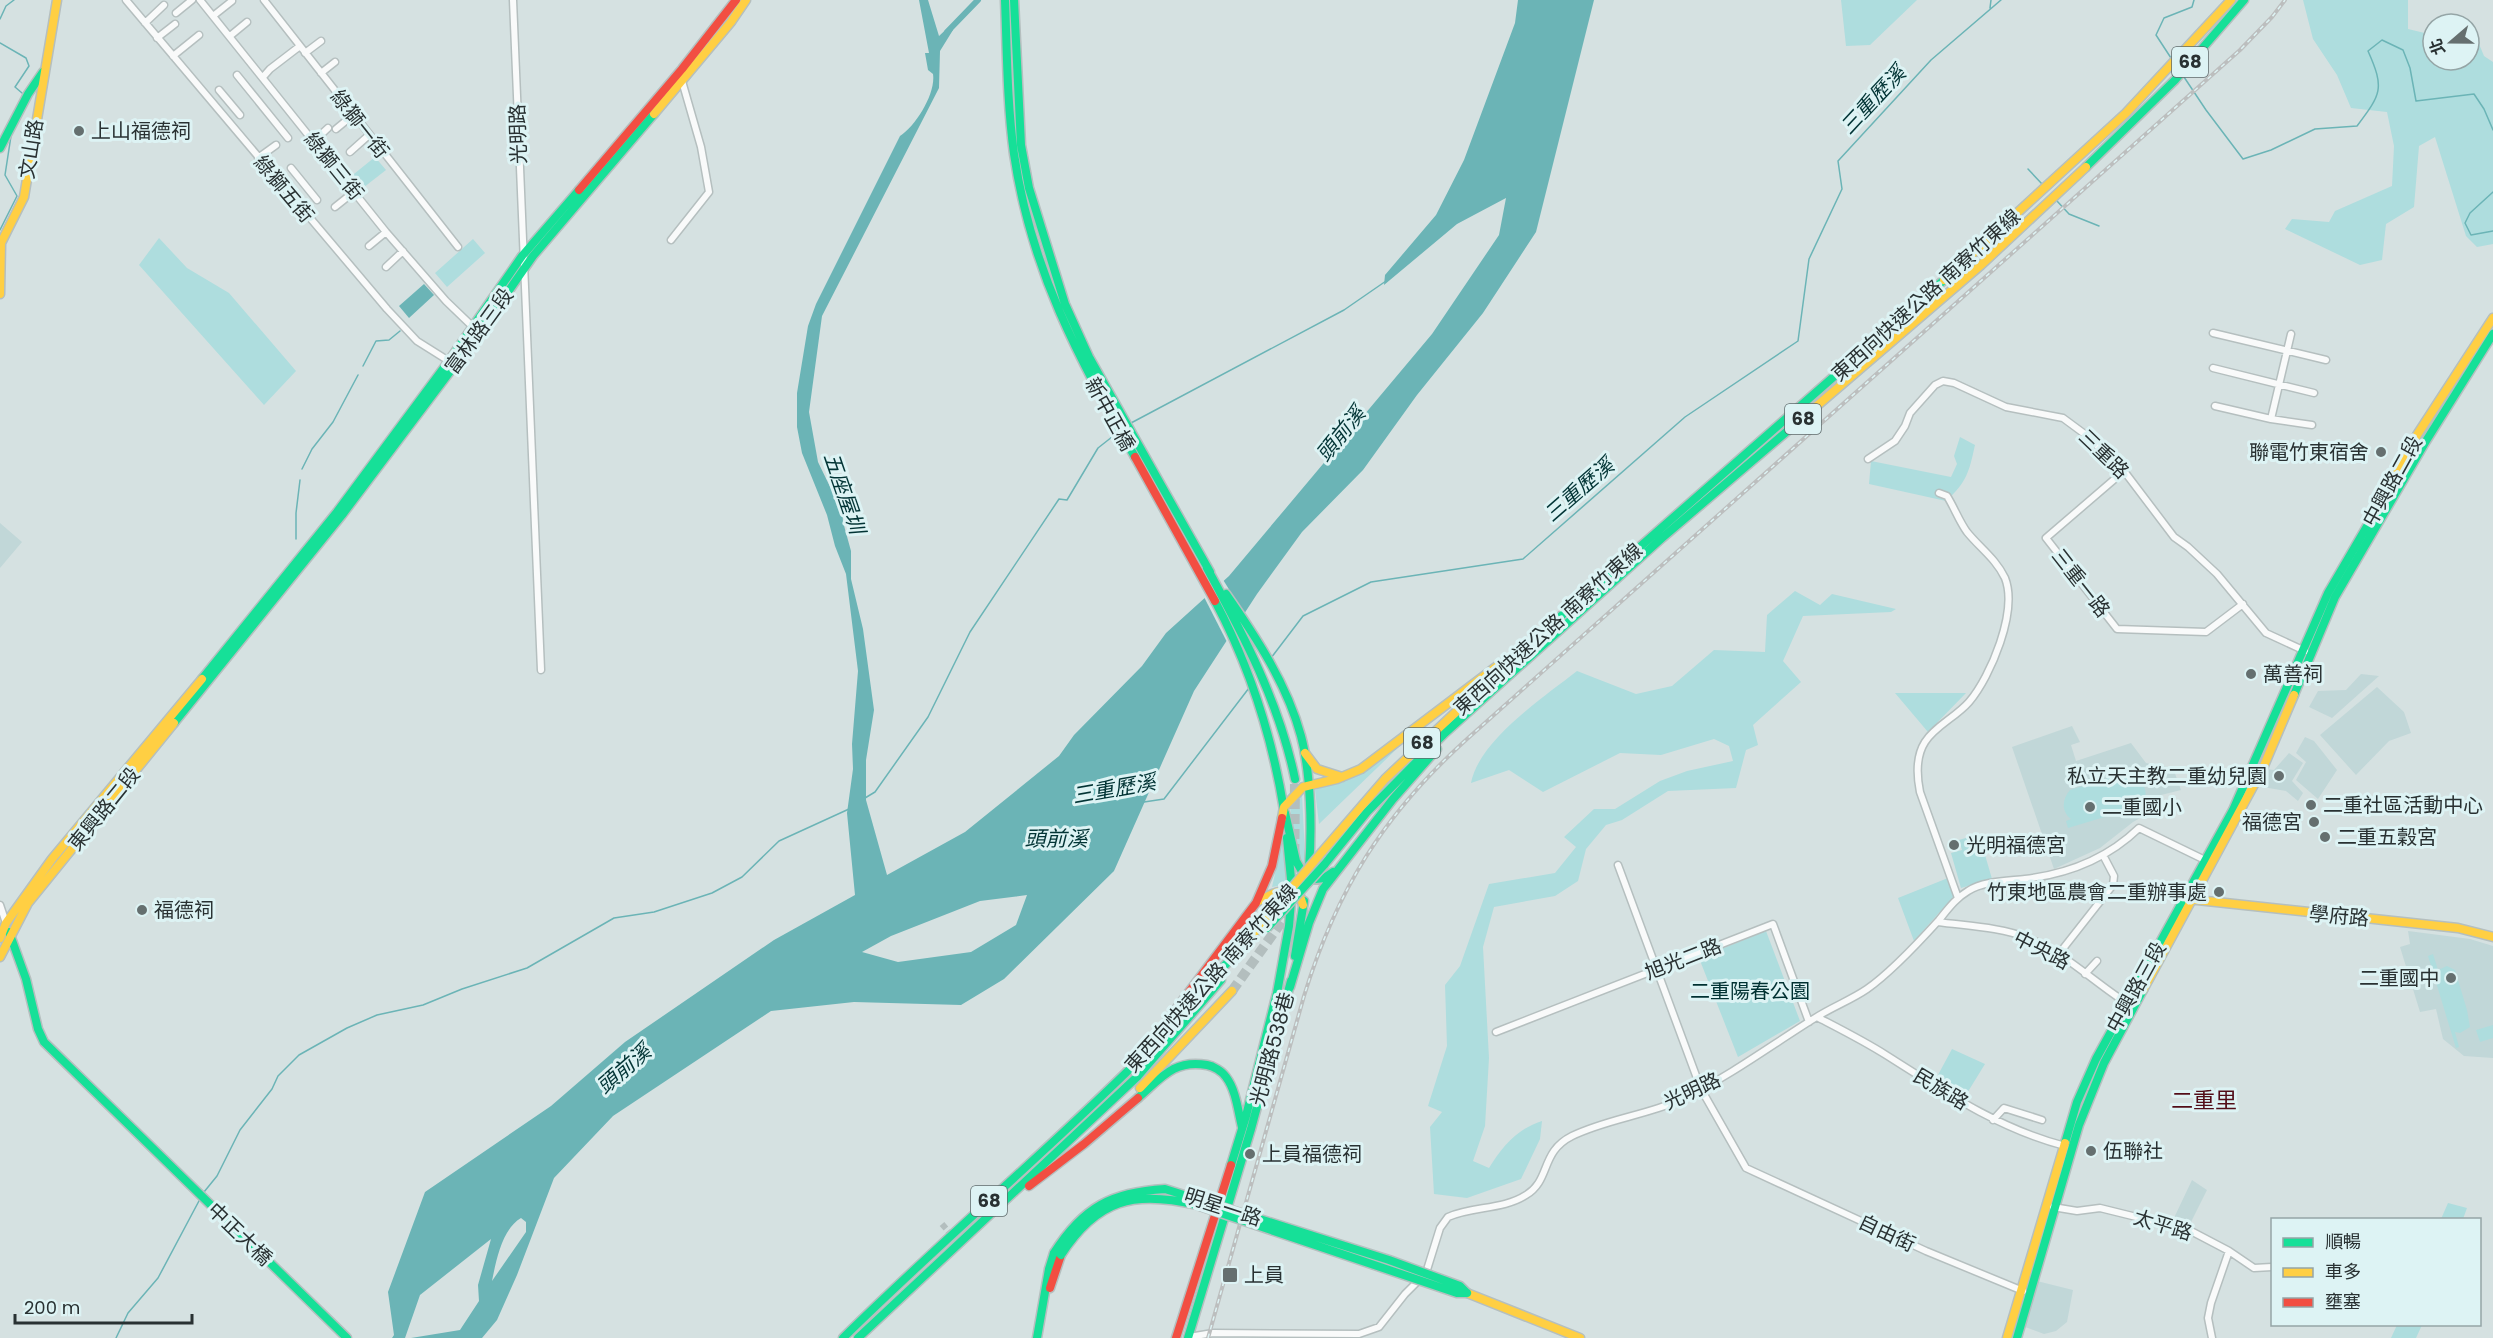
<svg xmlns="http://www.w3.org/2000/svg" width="2493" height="1338" font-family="Poppins,'Noto Sans TC',sans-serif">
	<rect width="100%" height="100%" fill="#d5e1e1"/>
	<path fill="#c1d7d8" d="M0,523L22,542L0,568Z
		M2361,674L2379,676L2332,718L2309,707L2318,691L2346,690Z
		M2377,687L2404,712L2411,733L2389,741L2356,775L2320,735Z
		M2072,726L2080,742L2071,745L2076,761L2131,743L2146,763L2173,768L2181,790L2153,797L2142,817L2133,822L2100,848L2054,869L2012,747Z
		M2305,737L2314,741L2337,770L2318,799L2296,780L2306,762L2296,753Z
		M2289,753L2303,763L2292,781L2303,793L2298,801L2286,791L2257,786L2266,769L2274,770Z
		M2408,931L2470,939L2493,946V1058L2464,1056L2443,1039L2436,1009L2420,1012L2400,947L2410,944Z
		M2192,1180L2207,1190L2189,1226L2173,1220Z
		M2037,1281L2073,1290L2067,1322L2056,1331L2044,1334L2025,1327Z"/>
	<path fill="#aeddde" d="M1841,0H1917L1870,45L1846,46Z
		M2303,0H2408V29L2433,35V60H2469V42L2479,44L2484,56L2493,62V244L2477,247L2466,236L2435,137L2419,146L2414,207L2386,224L2382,260L2360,265L2285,229L2292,219L2329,222L2335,211L2392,186L2394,146L2387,112L2351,108L2337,75L2313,39Z
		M375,157L386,170L359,191L349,178Z
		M159,238L187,268L229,293L296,371L264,405L139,265Z
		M473,239L485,253L447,287L435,273Z
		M1960,437L1975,445C1969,472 1967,482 1946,501L1869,484L1871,461L1951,477L1957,464L1954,456Z
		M1795,591L1820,605L1832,594L1896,609L1891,612L1803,616L1783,661L1801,682L1753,725L1758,745L1746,750L1736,788L1668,791L1622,820L1606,825L1586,849L1578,881L1555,896L1494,907L1483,947L1489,1058L1485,1126L1473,1161L1489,1168C1503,1146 1517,1129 1542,1121L1540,1139L1521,1179L1467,1198L1434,1194L1430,1127L1442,1112L1428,1106L1447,1046L1445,985L1460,966L1489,884L1555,873L1576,847L1564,837L1594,809H1615L1660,781L1687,771L1733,761L1729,746L1714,739L1661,755L1620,753L1543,792L1509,770L1471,783C1479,740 1544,697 1577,671L1636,694L1672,686L1714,650L1765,652L1767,615Z
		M1895,693H1966L1928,732Z
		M1407,739L1319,824L1315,790L1344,780Z
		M2141,768L2143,774L2136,777C2146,785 2149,794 2141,806L2068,828L2066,821L2071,819C2061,811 2062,799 2070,790Z
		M1302,794L1306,875L1299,857L1290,808Z
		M1979,834L1992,879L1961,888L1951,853L1962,850L1959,840Z
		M1282,843L1287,884L1272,887Z
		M1948,878L1954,896L1914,941L1898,898Z
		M1766,931L1800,1021L1738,1057L1699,958Z
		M2433,954L2438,970L2447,966L2455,970L2467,1010L2470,1027L2460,1033L2455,1032L2459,1047L2456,1048L2428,956Z
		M2493,1025V1038L2480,1042L2476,1030Z
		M1952,1049L1985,1064L1961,1103L1932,1086Z
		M2448,1203L2467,1208L2463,1219H2441Z
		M2397,1325V1324L2422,1325L2416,1338H2391Z"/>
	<path fill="#6bb4b6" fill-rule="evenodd" d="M919,0H928L939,36L953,23V30L940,51L939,88L822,316L809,412L818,462L834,495L842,505L843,522L851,551V579L863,629L874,710L866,760V800L887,875L965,832L1059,756L1074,735L1142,666L1166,633L1229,576L1432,334L1499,235L1506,198L1457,224L1384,285L1385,275L1436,215L1464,160L1515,23L1518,0H1594L1536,232L1483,313L1417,395L1363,470L1302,532L1257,594L1194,691L1114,871L1004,979L961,1005L854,1002L771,1011L613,1116L554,1178L517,1275L497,1320L482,1338H411L460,1330L479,1301L478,1285L491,1239L420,1295L405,1338H392L394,1335L388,1292L425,1192L551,1106L625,1042L774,940L855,895L847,813L853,769L852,744L858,671L846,574L835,546L827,515L802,453L797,427V393L808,326L816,304L900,136C916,126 936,93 933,74L928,70L925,53H929ZM1027,895L1016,925L971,952L898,962L862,952L891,936L980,901ZM521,1218L526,1222V1232L492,1281C496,1261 502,1229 521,1218Z
		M424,284L434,295L409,318L399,306Z"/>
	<path fill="#d5e1e1" d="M1222,578L1246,617L1228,644L1203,595Z"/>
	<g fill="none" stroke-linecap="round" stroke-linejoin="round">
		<path stroke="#6bb4b6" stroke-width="1.5" d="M1990,8L1991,0
			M0,19L6,6L14,0
			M0,43L26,58L29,66L15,87L22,93
			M2171,58L2156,35L2164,18L2192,7L2194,0
			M2184,77L2206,110L2243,159L2271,150L2315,129L2357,126C2381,94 2385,89 2368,51L2382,40L2403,50L2410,68L2416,101L2474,94L2484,109L2493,130
			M2028,169L2042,184
			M2493,192L2470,213L2465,223L2471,235L2493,231
			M2057,201L2069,214L2099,226
			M0,230L17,196L5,175L11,136
			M363,366L376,341L389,340L400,331
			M1131,423L1344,310L1386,281
			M302,469L312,449L333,422L358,375
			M296,539V513L300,480
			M1271,658L1303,616L1371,582L1523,559L1685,417L1798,341L1809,259L1842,189L1838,161L1931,60L2001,0
			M865,798L875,792L928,717L970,632L1059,499L1067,500L1098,448L1117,433
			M1144,802L1164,799L1249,688
			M204,1192L217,1176L240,1130L272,1089L278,1076L299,1055L347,1028L377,1015L423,1005L462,989L527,968L614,918L654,912L712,893L742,877L779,841L849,809
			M116,1338L128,1313L158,1278L200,1199"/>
		<path stroke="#6bb4b6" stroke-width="6" d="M947,32L978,0"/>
		<path stroke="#b3bebe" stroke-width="6" stroke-dasharray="6 3" stroke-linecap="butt" d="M942,1224L954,1238"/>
		<path stroke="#b3bebe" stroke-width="10" stroke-dasharray="10 5" stroke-linecap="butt" d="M1294,884L1295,779
			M1232,991L1293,906"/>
		<defs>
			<path id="street" d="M126,0L387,309L417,341L452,363
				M200,0L386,232L446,301L473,327
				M264,0L458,247
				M513,0L541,670
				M176,13L192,0
				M213,16L232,1
				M145,23L164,5
				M230,36L247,22
				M157,38L175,24
				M305,53L321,41
				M173,56L199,35
				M321,73L335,62
				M237,75L288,138
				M263,77L270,69L300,46
				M219,90L240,115
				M336,129L353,115
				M314,141L328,128
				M350,152L369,135
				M258,158L276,145
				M291,168L317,200
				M335,207L355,191
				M671,240L709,192L701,147L682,81
				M369,246L386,232
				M386,267L403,251
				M2213,333L2326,360
				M2213,368L2314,393
				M2215,406L2271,419L2312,425
				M2271,419L2291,334
				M1868,459L1895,441L1905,426L1910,413L1935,385L1943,381L1954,383L2006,407L2063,418L2086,435L2124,471L2174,537L2188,547L2217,574L2266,633L2305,651
				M2124,471L2046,538L2117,629L2206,632L2243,604
				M1939,493L1947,496C1954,507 1959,521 1967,532C1980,548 1996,559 2005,578C2018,611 1991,676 1969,702C1956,717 1935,726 1925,742C1916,756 1917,777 1920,792L1958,898
				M1618,865L1701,1089L1746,1168L1926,1251L2023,1291
				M0,905L6,923
				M1938,922C1967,926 2000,927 2028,938C2065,953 2095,983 2128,1004
				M2058,955L2113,885L2114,876L2103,855
				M2085,974L2097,961
				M1817,1017C1840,1029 1864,1041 1886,1055C1943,1091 1999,1129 2065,1146
				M1496,1032L1773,924L1809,1022
				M1993,1120L2004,1108L2042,1120
				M2053,1207L2077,1211L2100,1208L2189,1230L2229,1251L2254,1268L2272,1267
				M1189,1337L1213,1333L1359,1334L1379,1327L1405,1294L1426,1273L1440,1228L1448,1217C1472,1206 1503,1210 1526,1195C1551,1180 1540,1152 1572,1136C1609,1118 1651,1115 1688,1096C1733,1074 1773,1044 1815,1018C1832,1007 1851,1000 1867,989C1890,973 1920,941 1939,920C1948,909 1956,898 1968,891C1983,881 2007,881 2025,879C2068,874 2108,858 2139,828L2207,861
				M2212,1338L2208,1318L2211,1303L2229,1251"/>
			<path id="fast" d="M1005,0C1007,51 1007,103 1014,154C1031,270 1078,357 1135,457
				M1014,0L1021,145L1029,188L1065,304L1089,357L1210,572
				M0,148L28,94L43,72
				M2086,167L2175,80L2244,0
				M1207,568C1244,636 1279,702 1295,779
				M1226,594C1256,637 1287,684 1301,736C1311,773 1312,829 1309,868
				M1215,601C1250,667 1272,736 1284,810
				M1512,659L1944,280
				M202,679L337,512L449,361L522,256L579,190
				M2294,695L2335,597L2426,441L2493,334
				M174,723L342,515L482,329L533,256L654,114
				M1285,813L1296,861L1307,880L1324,878L1333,872
				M1324,865L1367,812L1445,733L1662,538L1812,410
				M9,932L26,979L38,1029L44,1042L347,1338
				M1295,956L1304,901
				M1290,987L1309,923L1323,889L1393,799L1437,749
				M1181,1014L1255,932
				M1138,1098C1161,1078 1174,1059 1207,1065C1213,1066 1222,1071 1226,1077C1236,1090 1238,1111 1242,1127
				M2065,1143L2077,1102L2096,1059L2233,810L2328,593L2380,504
				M1231,1165L1246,1116L1277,993L1289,926L1292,889L1287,838
				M843,1338C939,1243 1042,1156 1138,1061
				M858,1338L1138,1076L1221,980
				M1037,1338L1049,1269L1054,1253
				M1188,1338L1251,1129L1291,981
				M2017,1338L2079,1125L2104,1063L2143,990"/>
			<path id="slow" d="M654,114L731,22L746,0
				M1944,280L2126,113L2231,0
				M0,294L1,243L24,197L57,0
				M1812,410L1981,265L2086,167
				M2380,504L2417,435L2493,318
				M1305,753L1317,769L1342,777
				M1282,818L1284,807L1303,787L1337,779L1361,769L1500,664
				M1322,852L1385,779L1512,659
				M2188,899L2458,928L2493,937
				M1257,902C1271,894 1283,887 1299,893L1303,905
				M0,938L6,923L52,859L202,679
				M0,957L28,903L174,723
				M2143,990L2263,768L2294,695
				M1140,1088L1232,991
				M1467,1293L1580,1338
				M2007,1338L2065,1143"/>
			<path id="jam" d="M579,190L682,69L736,0
				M1135,457L1215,601
				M1134,1065L1256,903L1272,866L1282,818
				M1029,1186L1084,1144L1138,1098
				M1050,1288L1061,1255
				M1176,1338L1231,1165"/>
		</defs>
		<use href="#street" stroke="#b5bfbf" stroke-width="9"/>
		<use href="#fast" stroke="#b5bfbf" stroke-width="11"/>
		<use href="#slow" stroke="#b5bfbf" stroke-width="11"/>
		<use href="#jam" stroke="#b5bfbf" stroke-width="11"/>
		<use href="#street" stroke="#f9fafa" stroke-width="6"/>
		<use href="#fast" stroke="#16e098" stroke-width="8"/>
		<use href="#slow" stroke="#ffcf43" stroke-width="8"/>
		<use href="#jam" stroke="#f24e42" stroke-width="8"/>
		<defs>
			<path id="rail" d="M1208,1338L1304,996C1337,889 1384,814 1467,739L2240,50L2272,17L2285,0"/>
		</defs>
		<use href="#rail" stroke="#bcbebe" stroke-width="4"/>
		<use href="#rail" stroke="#ddf3f4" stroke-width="1.5" stroke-dasharray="4.5" stroke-linecap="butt"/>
		<defs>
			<path id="fast-bridge" d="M1267,928L1324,865
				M1054,1253C1083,1207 1112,1192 1165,1189L1389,1260L1460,1286L1467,1293
				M1061,1255C1097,1199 1134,1190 1197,1205L1457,1293H1467"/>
			<path id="slow-bridge" d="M1255,932L1322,852"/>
		</defs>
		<use href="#fast-bridge" stroke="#b5bfbf" stroke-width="11" stroke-linecap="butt"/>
		<use href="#slow-bridge" stroke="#b5bfbf" stroke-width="11" stroke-linecap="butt"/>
		<use href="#fast-bridge" stroke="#16e098" stroke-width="8"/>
		<use href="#slow-bridge" stroke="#ffcf43" stroke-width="8"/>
	</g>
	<g fill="#656f6f" stroke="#ddf3f4" stroke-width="2">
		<circle cx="79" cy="131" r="6"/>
		<circle cx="2381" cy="452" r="6"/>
		<circle cx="2251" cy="674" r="6"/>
		<circle cx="2279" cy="776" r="6"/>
		<circle cx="2311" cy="805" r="6"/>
		<circle cx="2090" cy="807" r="6"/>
		<circle cx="2314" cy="822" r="6"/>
		<circle cx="2325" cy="837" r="6"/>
		<circle cx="1954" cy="845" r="6"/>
		<circle cx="2219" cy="892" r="6"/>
		<circle cx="142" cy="910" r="6"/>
		<circle cx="2451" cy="978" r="6"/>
		<circle cx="2091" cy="1151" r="6"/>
		<circle cx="1250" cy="1154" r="6"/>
		<rect x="1222" y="1267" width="16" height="16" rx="3"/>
	</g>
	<g text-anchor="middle" stroke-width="6" stroke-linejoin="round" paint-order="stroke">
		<g fill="#ddf3f4" stroke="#5f6b6c" stroke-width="1.5">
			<rect x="2172" y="47" width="36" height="30" rx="4.5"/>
			<rect x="1785" y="404" width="36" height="30" rx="4.5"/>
			<rect x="1404" y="728" width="36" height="30" rx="4.5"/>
			<rect x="971" y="1186" width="36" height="30" rx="4.5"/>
		</g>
		<g font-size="18" font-weight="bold" fill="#293132">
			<text x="2190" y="68">68</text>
			<text x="1803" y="425">68</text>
			<text x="1422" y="749">68</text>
			<text x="989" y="1207">68</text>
		</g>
		<g font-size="20" fill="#293132" stroke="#ddf3f4">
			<text transform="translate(360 124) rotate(52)" y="7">綠獅一街</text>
			<text transform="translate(518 134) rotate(-92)" y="7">光明路</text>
			<text transform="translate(31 149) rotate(-81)" y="7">文山路</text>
			<text transform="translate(334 166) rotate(51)" y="7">綠獅三街</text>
			<text transform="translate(284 189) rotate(50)" y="7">綠獅五街</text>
			<text transform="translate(1926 295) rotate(-42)" y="7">東西向快速公路 南寮竹東線</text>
			<text transform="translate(479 331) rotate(-54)" y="7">富林路三段</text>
			<text transform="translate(1110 414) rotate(61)" y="7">新中正橋</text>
			<text transform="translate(2104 454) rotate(44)" y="7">三重路</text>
			<text transform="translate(2392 481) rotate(-61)" y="7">中興路二段</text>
			<text transform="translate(2081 583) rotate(52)" y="7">三重一路</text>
			<text transform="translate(1548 629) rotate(-42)" y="7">東西向快速公路 南寮竹東線</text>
			<text transform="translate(104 809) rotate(-51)" y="7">東興路二段</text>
			<text transform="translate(2339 916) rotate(5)" y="7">學府路</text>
			<text transform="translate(2042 950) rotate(27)" y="7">中央路</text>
			<text transform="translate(1683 959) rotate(-21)" y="7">旭光二路</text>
			<text transform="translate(1211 978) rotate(-48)" y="7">東西向快速公路 南寮竹東線</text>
			<text transform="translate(2136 987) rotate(-61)" y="7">中興路三段</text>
			<text transform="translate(1272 1049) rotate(-75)" y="7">光明路538巷</text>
			<text transform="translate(1941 1089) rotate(31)" y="7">民族路</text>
			<text transform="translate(1692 1091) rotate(-25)" y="7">光明路</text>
			<text transform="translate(1223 1207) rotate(18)" y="7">明星一路</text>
			<text transform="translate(2163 1225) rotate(17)" y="7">太平路</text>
			<text transform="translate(1887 1233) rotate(25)" y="7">自由街</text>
			<text transform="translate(240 1234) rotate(44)" y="7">中正大橋</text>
		</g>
		<g font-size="20" fill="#293132" stroke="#ddf3f4" text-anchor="start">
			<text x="91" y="138">上山福德祠</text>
			<text x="2369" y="459" text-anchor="end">聯電竹東宿舍</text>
			<text x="2263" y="681">萬善祠</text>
			<text x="2267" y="783" text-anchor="end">私立天主教二重幼兒園</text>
			<text x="2323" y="812">二重社區活動中心</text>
			<text x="2102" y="814">二重國小</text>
			<text x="2302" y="829" text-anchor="end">福德宮</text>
			<text x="2337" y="844">二重五穀宮</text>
			<text x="1966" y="852">光明福德宮</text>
			<text x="2207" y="899" text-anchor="end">竹東地區農會二重辦事處</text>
			<text x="154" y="917">福德祠</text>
			<text x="2439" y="985" text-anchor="end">二重國中</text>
			<text x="2103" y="1158">伍聯社</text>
			<text x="1262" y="1161">上員福德祠</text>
			<text x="1244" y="1282">上員</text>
		</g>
		<g font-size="20" fill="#003132" stroke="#ddf3f4">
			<text x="1750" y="998">二重陽春公園</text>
		</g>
		<g font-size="21" font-style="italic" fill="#023435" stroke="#ddf3f4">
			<text transform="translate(1873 100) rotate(-47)" y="7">三重歷溪</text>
			<text transform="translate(1341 434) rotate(-51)" y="7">頭前溪</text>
			<text transform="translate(1579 490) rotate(-41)" y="7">三重歷溪</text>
			<text transform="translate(844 493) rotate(71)" y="7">五座屋圳</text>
			<text transform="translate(1114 789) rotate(-10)" y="7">三重歷溪</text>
			<text x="1056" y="846">頭前溪</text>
			<text transform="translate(624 1069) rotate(-41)" y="7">頭前溪</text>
		</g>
		<g font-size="22" fill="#520d18" stroke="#ddf3f4">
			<text x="2204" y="1108">二重里</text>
		</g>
	</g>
	<rect x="2271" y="1218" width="210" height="108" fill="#ddf3f4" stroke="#95a5a6" stroke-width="1.5"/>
	<rect x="2283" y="1238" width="30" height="9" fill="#16e098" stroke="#95a5a6" stroke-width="1.5"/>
	<text x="2325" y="1248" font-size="18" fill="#293132">順暢</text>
	<rect x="2283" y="1268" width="30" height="9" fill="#ffcf43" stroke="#95a5a6" stroke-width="1.5"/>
	<text x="2325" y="1278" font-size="18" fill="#293132">車多</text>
	<rect x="2283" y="1298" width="30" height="9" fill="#f24e42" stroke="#95a5a6" stroke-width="1.5"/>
	<text x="2325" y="1308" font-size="18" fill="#293132">壅塞</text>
	<g transform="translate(2451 42) rotate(250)"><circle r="28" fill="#ddf3f4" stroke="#95a5a6" stroke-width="1.5"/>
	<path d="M0-4.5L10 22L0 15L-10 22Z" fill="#656f6f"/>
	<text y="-9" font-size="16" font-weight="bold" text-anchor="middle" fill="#293132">北</text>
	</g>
	<path d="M15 1314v9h177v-9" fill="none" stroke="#293132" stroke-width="3"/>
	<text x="24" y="1314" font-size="18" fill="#293132" stroke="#ddf3f4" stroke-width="4.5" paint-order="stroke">200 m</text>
</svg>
